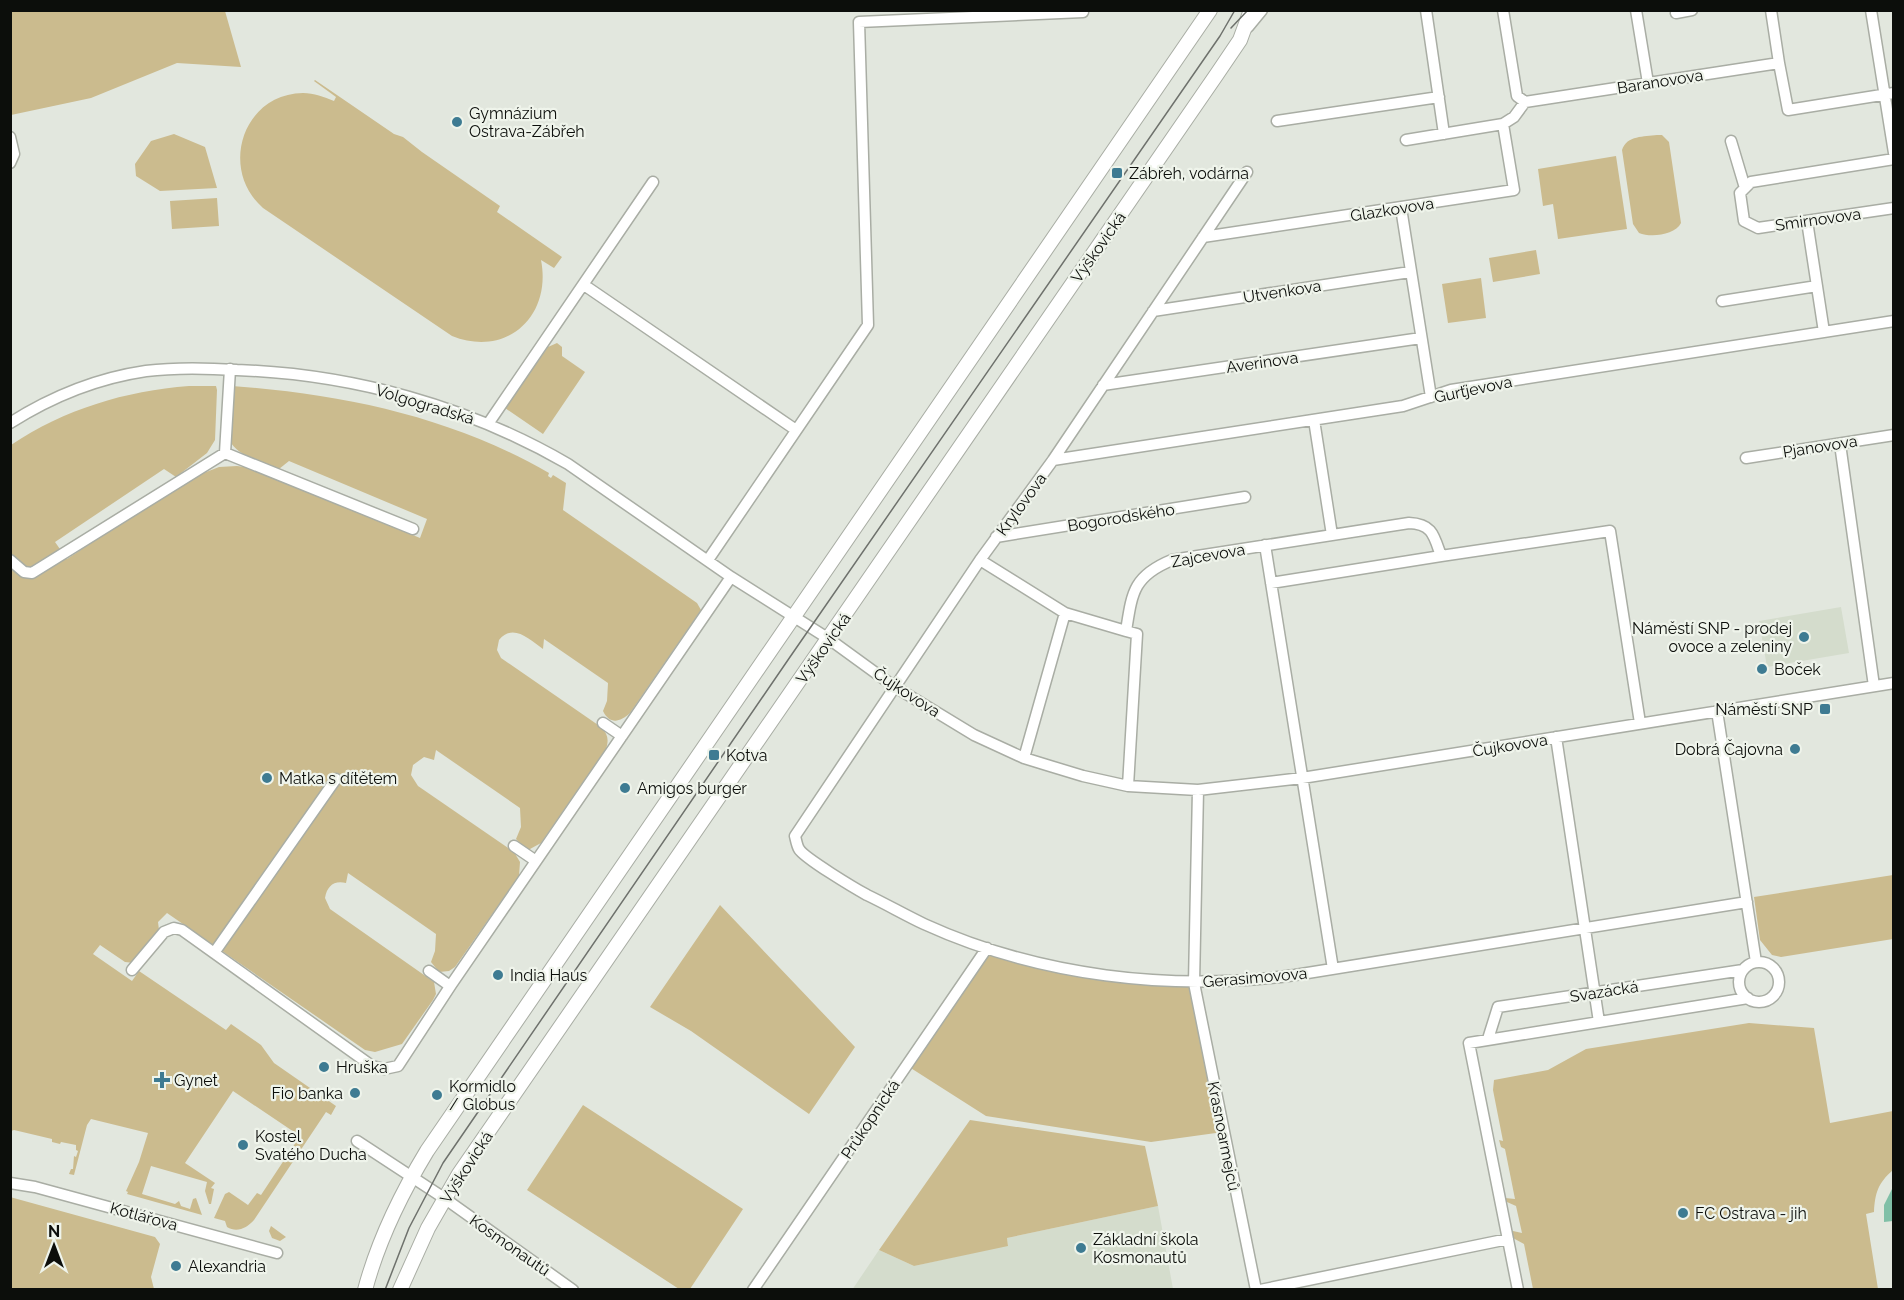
<svg xmlns="http://www.w3.org/2000/svg" width="1904" height="1300" font-family="Raleway,sans-serif">
	<rect width="100%" height="100%" fill="#e2e7de"/>
	<path fill="#d4dccc" d="M1841,607L1849,653L1767,667L1759,621Z
		M1158,1206L1173,1289L852,1290L879,1250L914,1266L1008,1245L1007,1238Z"/>
	<path fill="#cbbb8e" d="M10,11H225L241,67L177,63L91,98L11,115Z
		M315,80L394,134L403,137L422,152L500,206L497,212L562,257L554,268L541,260C552,316 507,358 452,336L263,208C219,170 242,94 303,93C314,93 324,97 334,101L336,97L314,81Z
		M174,134L205,147L217,188L160,191L136,176L135,164L151,141Z
		M1657,135H1662L1669,142L1681,223C1675,235 1651,238 1639,233L1633,224L1622,150C1627,135 1644,137 1657,135Z
		M1616,156L1627,229L1558,239L1553,204L1543,206L1538,169Z
		M217,198L219,226L172,229L170,201Z
		M1536,250L1540,274L1493,282L1489,258Z
		M1481,278L1486,318L1448,323L1442,284Z
		M557,343L562,347V356L585,372L543,434L505,408L548,347Z
		M189,386H216L217,390L215,440L207,453L176,477L164,469L55,542L67,559L186,480L219,467L237,466L252,468L420,538L427,519L289,461L279,469C266,463 234,455 230,440C227,430 231,399 232,386C343,394 452,417 549,473L548,476L551,478L553,475L566,483L563,510L697,603L701,610L630,713C620,722 610,725 603,711L607,701L608,683L544,639L543,649C529,639 513,623 499,640L497,650L501,658L601,727C608,734 609,740 606,749L541,843L530,849H525L516,839L521,827L520,808L436,750L434,760L424,757L413,765L411,775L418,786L514,852L520,862L519,876L455,967L449,971L439,972L431,962L435,951L436,934L348,873L346,883C334,880 327,886 325,898L330,909L434,982L436,994L433,1000L402,1044L375,1052L365,1050L167,913L158,922L159,930L134,963L125,962L100,945L93,954L132,981L139,971L226,1030L231,1024L261,1045L274,1063L336,1106L331,1115L326,1112L254,1220C247,1228 237,1233 227,1227L225,1221L214,1218L225,1194L229,1192L248,1205L257,1193L261,1195L300,1136L233,1091L185,1163L215,1183L211,1188L214,1189L211,1204H209L205,1191L207,1182L151,1166L142,1194L175,1204L179,1201L181,1206L190,1209L193,1199L196,1198L202,1215L127,1194L128,1192L126,1191L139,1162L148,1133L91,1119L87,1125L74,1175L69,1174L71,1169H73L74,1156L76,1157L78,1151L76,1150V1145L61,1142L60,1144L52,1142V1139L14,1130L11,1131V445C65,409 125,391 189,386Z
		M1893,875V939L1781,957L1772,955L1760,940L1754,897Z
		M720,905L855,1047L809,1114L691,1031L650,1007Z
		M987,948L1036,962L1194,983L1223,1132L1151,1142L986,1116L906,1065Z
		M1749,1023L1814,1028L1830,1123L1893,1111V1170C1878,1183 1875,1193 1874,1212L1866,1214L1878,1289H1533L1524,1244L1513,1238V1231L1522,1233L1516,1206L1507,1202L1505,1198L1515,1199L1505,1149L1501,1147L1499,1140L1503,1141L1493,1090L1494,1080L1548,1070L1586,1049Z
		M583,1105L743,1209L690,1289H679L527,1190Z
		M970,1120L1145,1146L1158,1206L1007,1238L1008,1246L914,1266L879,1250Z
		M10,1197L155,1237L160,1244L151,1277L154,1289H11Z
		M271,1226L286,1237L280,1241L272,1238L269,1231Z"/>
	<path fill="#80c0a7" d="M1893,1187V1221L1884,1222V1205Z"/>
	<g fill="none" stroke-linecap="round" stroke-linejoin="round">
		<defs>
			<path id="minor" d="M1426,10L1444,134
				M1503,10L1517,96L1525,102
				M1636,10L1648,83
				M1771,10L1779,63
				M1871,10L1894,153
				M1676,13L1692,10
				M1248,27L1262,10
				M1277,121L1439,97
				M10,137L14,154L10,163
				M1406,140L1503,124L1514,117L1525,102L1779,63L1788,110L1894,93
				M1731,141L1745,188
				M1894,159L1751,182L1740,193L1744,221L1758,228L1894,208
				M1247,172L1053,460L980,560L795,836C796,840 797,846 799,849C804,858 856,889 867,895C886,904 905,915 924,924C1038,976 1171,992 1295,975L1747,902
				M1401,208L1431,397
				M1807,221L1824,332
				M1203,237L1514,190L1503,124
				M584,285L796,430
				M1722,301L1817,286
				M1153,311L1410,272
				M1103,385L1421,338
				M1314,420L1332,535
				M10,423C51,397 98,378 146,371C177,367 207,368 237,370C353,374 468,406 568,464L731,577L829,639L895,687L974,735L1024,758L1050,766L1083,776L1128,786L1198,790L1302,778L1894,683
				M488,424L653,182
				M1840,444L1874,686
				M225,453L230,369
				M1746,458L1894,435
				M1053,460L1403,406L1451,390L1894,321
				M996,537L1245,497
				M1265,545L1333,969
				M10,560L24,572L32,573L225,453L413,529
				M708,560L868,325L859,22L1083,12
				M980,560L1065,613L1126,631C1132,593 1133,576 1172,560L1409,523C1433,524 1434,536 1441,556L1610,531L1640,723
				M1271,583L1441,556
				M1126,631L1137,634L1128,786
				M1717,711L1756,962
				M603,723L622,736
				M1556,737L1599,1022
				M1024,758L1065,613
				M1198,790L1194,983L1256,1290
				M514,846L536,861
				M214,953L336,779
				M1739 982a20 20 0 1 1 40 0a20 20 0 1 1-40 0Z
				M132,970L164,932L174,928L182,930L372,1066L384,1069L398,1066L451,985L731,577
				M429,971L450,986
				M1488,1039L1498,1007L1743,970
				M357,1141L444,1198L573,1290
				M10,1183L35,1187L277,1253
				M753,1290L987,948
				M1260,1290L1508,1239
				M1518,1290L1469,1043L1748,998"/>
			<path id="tertiary" d="M365,1290C378,1241 401,1194 427,1151L1210,10
				M400,1290L428,1228L459,1174L1217,74L1240,40L1251,10"/>
		</defs>
		<use href="#minor" stroke="#a9ada4" stroke-width="13"/>
		<use href="#tertiary" stroke="#a9ada4" stroke-width="16"/>
		<use href="#minor" stroke="#fff" stroke-width="10"/>
		<use href="#tertiary" stroke="#fff" stroke-width="14"/>
		<path stroke="#6e716c" stroke-width="1.5" d="M1231,28L1248,10
			M385,1290L409,1228L443,1163L790,657L1220,36L1235,10"/>
	</g>
	<g fill="#3e7b92" stroke="#eff4eb" stroke-width="2">
		<circle cx="457" cy="122" r="6"/>
		<rect x="1111" y="167" width="12" height="12" rx="3"/>
		<circle cx="1804" cy="637" r="6"/>
		<circle cx="1762" cy="669" r="6"/>
		<rect x="1819" y="703" width="12" height="12" rx="3"/>
		<circle cx="1795" cy="749" r="6"/>
		<rect x="708" y="749" width="12" height="12" rx="3"/>
		<circle cx="267" cy="778" r="6"/>
		<circle cx="625" cy="788" r="6"/>
		<circle cx="498" cy="975" r="6"/>
		<circle cx="324" cy="1067" r="6"/>
		<path d="M159 1071h6v6h6v6h-6v6h-6v-6h-6v-6h6z"/>
		<circle cx="355" cy="1093" r="6"/>
		<circle cx="437" cy="1095" r="6"/>
		<circle cx="243" cy="1145" r="6"/>
		<circle cx="1683" cy="1213" r="6"/>
		<circle cx="1081" cy="1248" r="6"/>
		<circle cx="176" cy="1266" r="6"/>
	</g>
	<g text-anchor="middle" stroke-width="4.5" stroke-linejoin="round" paint-order="stroke">
		<g font-size="16" fill="#0c0e0b" stroke="#eff4eb">
			<text transform="translate(1660 81) rotate(-9)" y="6">Baranovova</text>
			<text transform="translate(1392 209) rotate(-9)" y="6">Glazkovova</text>
			<text transform="translate(1818 219) rotate(-8)" y="6">Smirnovova</text>
			<text transform="translate(1098 247) rotate(-55)" y="6">Výškovická</text>
			<text transform="translate(1282 291) rotate(-9)" y="6">Utvenkova</text>
			<text transform="translate(1262 362) rotate(-8)" y="6">Averinova</text>
			<text transform="translate(1473 389) rotate(-12)" y="6">Gurťjevova</text>
			<text transform="translate(425 404) rotate(17)" y="6">Volgogradská</text>
			<text transform="translate(1820 446) rotate(-9)" y="6">Pjanovova</text>
			<text transform="translate(1021 504) rotate(-54)" y="6">Krylovova</text>
			<text transform="translate(1121 517) rotate(-9)" y="6">Bogorodského</text>
			<text transform="translate(1208 555) rotate(-10)" y="6">Zajcevova</text>
			<text transform="translate(823 648) rotate(-55)" y="6">Výškovická</text>
			<text transform="translate(907 692) rotate(33)" y="6">Čujkovova</text>
			<text transform="translate(1510 745) rotate(-9)" y="6">Čujkovova</text>
			<text transform="translate(1255 977) rotate(-5)" y="6">Gerasimovova</text>
			<text transform="translate(1604 991) rotate(-9)" y="6">Svazácká</text>
			<text transform="translate(870 1119) rotate(-56)" y="6">Průkopnická</text>
			<text transform="translate(1224 1136) rotate(79)" y="6">Krasnoarmejců</text>
			<text transform="translate(466 1167) rotate(-57)" y="6">Výškovická</text>
			<text transform="translate(144 1216) rotate(15)" y="6">Kotlářova</text>
			<text transform="translate(510 1245) rotate(35)" y="6">Kosmonautů</text>
		</g>
		<g font-size="16" fill="#0c0e0b" stroke="#eff4eb" text-anchor="start">
			<text x="469" y="119">Gymnázium<tspan x="469" dy="18">Ostrava-Zábřeh</tspan></text>
			<text x="1129" y="179">Zábřeh, vodárna</text>
			<text x="1792" y="634" text-anchor="end">Náměstí SNP - prodej<tspan x="1792" dy="18">ovoce a zeleniny</tspan></text>
			<text x="1774" y="675">Boček</text>
			<text x="1813" y="715" text-anchor="end">Náměstí SNP</text>
			<text x="1783" y="755" text-anchor="end">Dobrá Čajovna</text>
			<text x="726" y="761">Kotva</text>
			<text x="279" y="784">Matka s dítětem</text>
			<text x="637" y="794">Amigos burger</text>
			<text x="510" y="981">India Haus</text>
			<text x="336" y="1073">Hruška</text>
			<text x="174" y="1086">Gynet</text>
			<text x="449" y="1092">Kormidlo<tspan x="449" dy="18">/ Globus</tspan></text>
			<text x="343" y="1099" text-anchor="end">Fio banka</text>
			<text x="255" y="1142">Kostel<tspan x="255" dy="18">Svatého Ducha</tspan></text>
			<text x="1695" y="1219">FC Ostrava - jih</text>
			<text x="1093" y="1245">Základní škola<tspan x="1093" dy="18">Kosmonautů</tspan></text>
			<text x="188" y="1272">Alexandria</text>
		</g>
	</g>
	<rect width="1904" height="1300" fill="none" stroke="#0c0e0b" stroke-width="24"/>
	<g transform="translate(54 1246)" stroke="#eff4eb" stroke-width="4.5" paint-order="stroke">
	<path d="M0-4.5L10 22L0 15L-10 22Z" fill="#0c0e0b"/>
	<text y="-9" font-size="16" font-weight="bold" text-anchor="middle" fill="#0c0e0b">N</text>
	</g>
</svg>
